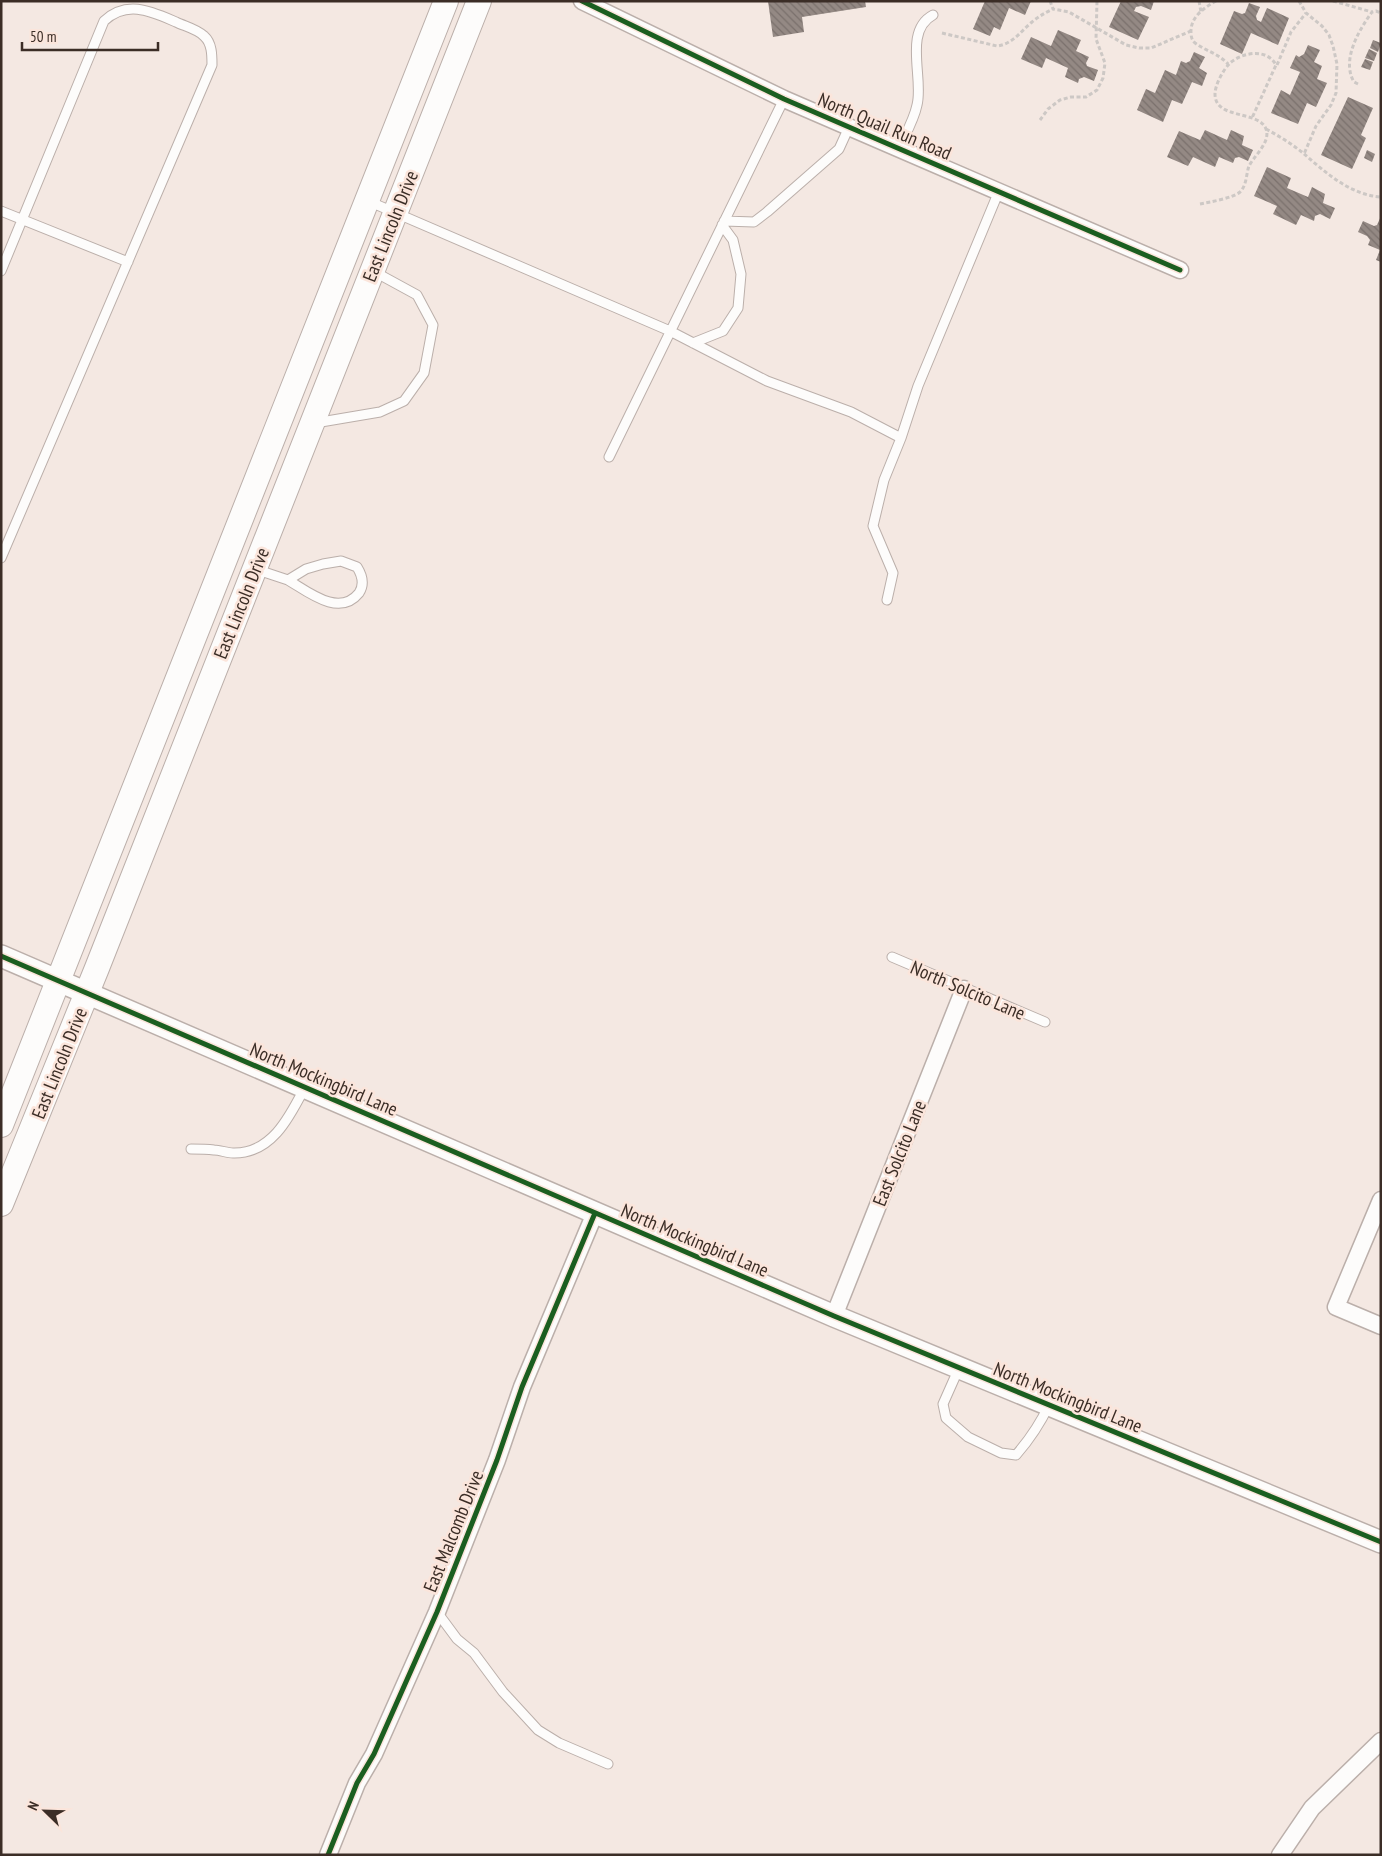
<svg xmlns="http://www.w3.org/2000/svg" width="1382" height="1856" font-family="'PT Sans Narrow',sans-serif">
	<defs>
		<pattern id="building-back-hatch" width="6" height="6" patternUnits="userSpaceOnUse" patternTransform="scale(1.25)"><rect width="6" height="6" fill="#948984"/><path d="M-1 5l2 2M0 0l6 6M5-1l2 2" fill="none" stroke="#7a706c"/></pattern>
	</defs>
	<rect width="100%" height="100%" fill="#f4e8e2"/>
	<path fill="url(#building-back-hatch)" d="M768,1H865L866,7L802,17L804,32L773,37Z
		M985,1L997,2L1031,1L1025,15L1009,8L1000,30L994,27L990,36L973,29Z
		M1121,1H1154L1151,10L1141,6L1136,7L1134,11L1149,17L1138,40L1109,27Z
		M1249,3L1260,7L1256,16L1257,20L1261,22L1267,8L1289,18L1278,45L1251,33L1242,54L1220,44L1234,11L1242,14L1245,13Z
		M1058,30L1081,40L1076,51L1089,57L1086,63L1087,66L1098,70L1094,81L1084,77L1079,79L1078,83L1065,77L1068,68L1046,58L1042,68L1021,59L1031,37L1051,46Z
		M1373,40L1381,43L1378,52L1370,48Z
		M1308,45L1320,50L1314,62L1322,66L1317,79L1327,83L1316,107L1307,103L1298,124L1271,113L1281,90L1290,95L1300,72L1290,68L1296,55L1299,57L1304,54Z
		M1369,49L1377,53L1374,61L1365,58Z
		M1194,52L1205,57L1199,68L1207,73L1202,86L1192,82L1182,104L1172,100L1163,122L1137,110L1146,89L1155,93L1165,70L1176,75L1181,61L1186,63L1190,61Z
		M1365,59L1373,62L1370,70L1361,67Z
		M1348,97L1373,108L1361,135L1366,138L1352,169L1321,155Z
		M1205,130L1227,140L1231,130L1244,136L1242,145L1253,150L1248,161L1239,157L1235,158L1233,163L1219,157L1215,167L1193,157L1188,166L1167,157L1179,131L1200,140Z
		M1367,150L1375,154L1372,162L1364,158Z
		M1267,167L1291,178L1287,188L1308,197L1312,187L1325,194L1323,203L1335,208L1330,219L1320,214L1315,216L1314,221L1301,215L1296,225L1273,214L1277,206L1254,196Z
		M1381,216V262L1376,260L1380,250L1368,245L1370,240L1367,236L1358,232L1363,221L1374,226L1377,225Z"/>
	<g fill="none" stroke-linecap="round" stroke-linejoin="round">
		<defs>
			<path id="service" d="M899,148C905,135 914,120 917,105C924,79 903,31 933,15
				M368,201L670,331L767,381L851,412L901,438L884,480L873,526L893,573L887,600
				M1,211L128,262
				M724,221L754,222L767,212L839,149L849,127
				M1,271L104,21C127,0 150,11 176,22C184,26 197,29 204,36C212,43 212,55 212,65L1,558
				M693,343L723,331L738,308L741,274L733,240L722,225
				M315,423L380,412L404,401L424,373L433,325L417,295L373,271
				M901,438L918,386L999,191
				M609,457L784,99
				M255,569L288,580L306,569L323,564L341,561L357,567C362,575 365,584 359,593C339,618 307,591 288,580
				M892,957L1045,1022
				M191,1149C198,1149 206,1149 214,1150C220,1150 227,1153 233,1153C272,1154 290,1116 305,1087
				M959,1368L943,1404L946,1418L968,1437L1001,1453L1016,1455C1030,1439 1040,1424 1049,1405
				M437,1612L457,1639L474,1653L503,1692L538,1730L559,1743L608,1764"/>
			<path id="minor" d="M582,1L784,99L1180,270
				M1381,1200L1336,1307L1381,1326
				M834,1316L964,989
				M328,1855L357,1783L374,1754L437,1612L497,1460L522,1387L595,1213
				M1280,1855L1312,1808L1381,1741"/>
			<path id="tertiary" d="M1,956L834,1316L1381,1542"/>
			<path id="secondary" d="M1,1125L446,1
				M1,1204L97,968L479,1"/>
		</defs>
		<use href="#service" stroke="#bbafaa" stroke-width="11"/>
		<use href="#minor" stroke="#bbafaa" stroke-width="19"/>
		<use href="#tertiary" stroke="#bbafaa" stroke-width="24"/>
		<use href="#secondary" stroke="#bbafaa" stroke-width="26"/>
		<path stroke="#cdc8c5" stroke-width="3" stroke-dasharray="4 2.5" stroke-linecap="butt" d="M1050,1L1053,9L1069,12L1126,45L1139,48H1151L1191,31
			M1199,1L1201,12
			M1216,1C1204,8 1190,17 1191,33C1191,37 1192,40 1195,43C1206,51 1219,54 1228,64
			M1299,1L1306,13L1322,26L1329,35L1333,46L1337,64L1336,93L1331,105L1316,126L1304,154
			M1333,1L1372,12
			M942,33L997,46C1013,44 1021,31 1032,22C1039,16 1045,13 1053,9
			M1277,65L1291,32L1306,13
			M1358,84L1354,82C1341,60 1359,30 1372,12L1376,11L1381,13
			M1040,120L1048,109L1060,100L1071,97H1086L1097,90L1103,78L1105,63L1096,39L1097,1
			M1266,129C1279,136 1292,144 1303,153C1325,172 1350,195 1381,197
			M1200,204C1210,202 1233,198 1240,192C1247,185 1246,174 1249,166C1254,156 1271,142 1266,129C1259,110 1215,120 1215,94C1215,85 1223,70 1230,63C1243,52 1267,48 1276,65L1252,118"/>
		<use href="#service" stroke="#fdfcfb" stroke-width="9"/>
		<use href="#minor" stroke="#fdfcfb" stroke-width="16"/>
		<use href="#tertiary" stroke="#fdfcfb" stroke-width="21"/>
		<use href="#secondary" stroke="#fdfcfb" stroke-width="24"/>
		<defs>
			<path id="cycleway" d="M582,1L784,99L1180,270
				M1,956L834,1316L1381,1542
				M328,1855L357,1783L374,1754L437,1612L497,1460L522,1387L595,1213"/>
		</defs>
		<use href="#cycleway" stroke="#fbe5db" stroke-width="8"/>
		<use href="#cycleway" stroke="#1b5e20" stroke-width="5"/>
	</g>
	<g text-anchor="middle" stroke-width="5" stroke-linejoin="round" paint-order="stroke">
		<g font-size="19" fill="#3b2d26" stroke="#fbe5db">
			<text transform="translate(885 126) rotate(23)" y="7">North Quail Run Road</text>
			<text transform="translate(390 226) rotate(-68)" y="7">East Lincoln Drive</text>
			<text transform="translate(241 603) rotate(-68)" y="7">East Lincoln Drive</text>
			<text transform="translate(968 990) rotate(23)" y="7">North Solcito Lane</text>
			<text transform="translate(59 1063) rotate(-68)" y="7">East Lincoln Drive</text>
			<text transform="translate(324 1079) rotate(23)" y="7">North Mockingbird Lane</text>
			<text transform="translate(899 1153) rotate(-68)" y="7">East Solcito Lane</text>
			<text transform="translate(695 1240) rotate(23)" y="7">North Mockingbird Lane</text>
			<text transform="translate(1068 1397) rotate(22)" y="7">North Mockingbird Lane</text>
			<text transform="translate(453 1531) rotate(-68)" y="7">East Malcomb Drive</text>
		</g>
	</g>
	<rect width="1382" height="1856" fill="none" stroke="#3b2d26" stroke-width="5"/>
	<g transform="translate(45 1811) rotate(293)" stroke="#fbe5db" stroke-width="4" paint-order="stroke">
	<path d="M0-4L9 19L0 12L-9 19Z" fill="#3b2d26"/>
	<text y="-8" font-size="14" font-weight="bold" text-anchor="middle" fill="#3b2d26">N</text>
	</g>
	<path d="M22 42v8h136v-8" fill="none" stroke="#3b2d26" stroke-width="2.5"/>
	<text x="30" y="42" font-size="15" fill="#3b2d26" stroke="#fbe5db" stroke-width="4" paint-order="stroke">50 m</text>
</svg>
